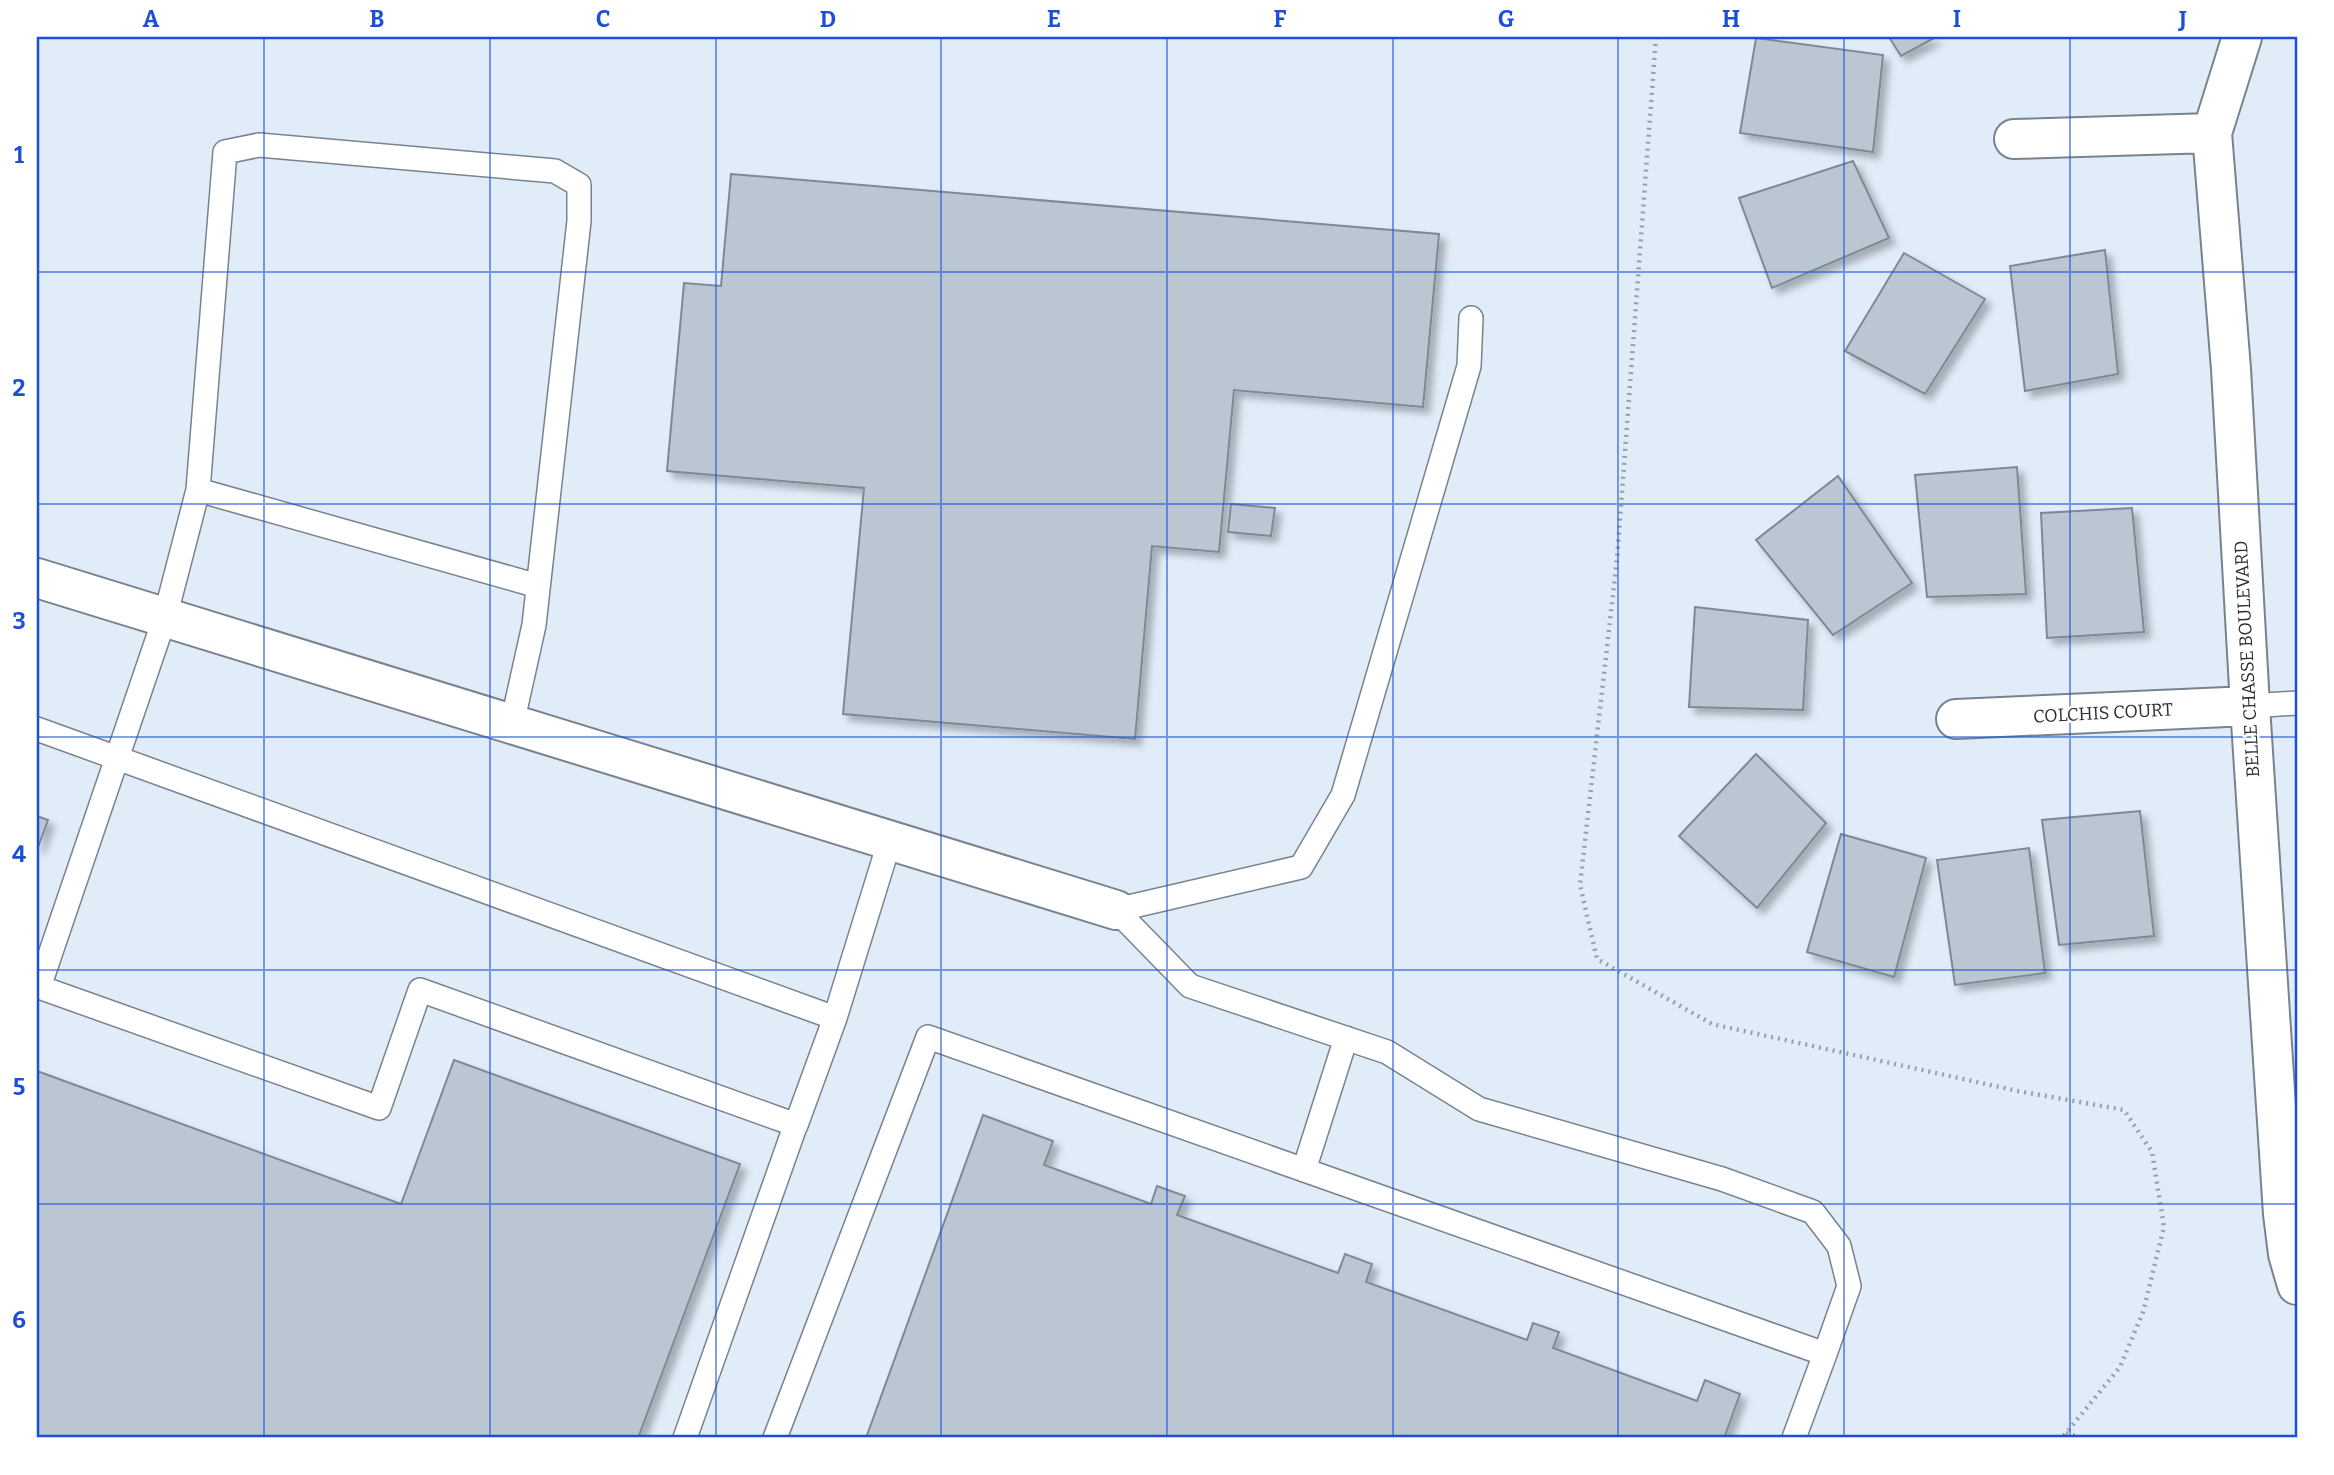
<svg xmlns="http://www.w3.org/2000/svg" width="2334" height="1475" font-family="Bitter,serif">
	<defs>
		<filter id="shadow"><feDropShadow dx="6" dy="6" stdDeviation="3.5" flood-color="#0004"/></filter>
	</defs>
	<rect width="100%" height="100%" fill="#e0ecf8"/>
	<path fill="#bac6d2" stroke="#7e8994" stroke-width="2" filter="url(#shadow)" d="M1889,37H1936L1901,56Z
		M1756,38L1883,55L1873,152L1740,133Z
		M1853,161L1889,238L1772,288L1739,198Z
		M731,174L1439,234L1423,407L1234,390L1219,552L1152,546L1135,739L843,714L864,488L667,471L684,283L721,286Z
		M2105,250L2118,374L2025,391L2010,266Z
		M1904,253L1985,299L1925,394L1845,351Z
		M2017,467L2026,594L1927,597L1915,475Z
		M1838,476L1912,583L1833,635L1756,540Z
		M1231,504L1275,508L1271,536L1228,532Z
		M2132,508L2144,632L2047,638L2041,513Z
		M1695,607L1808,620L1803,710L1689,707Z
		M1756,754L1826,823L1757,908L1679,836Z
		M2140,811L2154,936L2059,945L2042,820Z
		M37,816L48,820L37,850Z
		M1841,834L1926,858L1894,977L1807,952Z
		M2029,848L2045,973L1955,985L1937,860Z
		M454,1060L740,1164L638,1438H37V1071L401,1204Z
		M983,1115L1053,1141L1044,1165L1151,1204L1157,1186L1185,1196L1177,1215L1338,1273L1345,1254L1372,1264L1366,1282L1527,1340L1533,1323L1559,1332L1553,1348L1697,1401L1705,1380L1740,1394L1724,1438H866Z"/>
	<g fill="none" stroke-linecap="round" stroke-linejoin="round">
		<defs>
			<path id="service" d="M198,490L538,586
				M2250,706L2297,703
				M512,724L534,625L579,221V185L555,171L259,145L225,152L198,490L165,617L39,987L379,1108L420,990L796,1125L835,1018
				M37,729L835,1018L890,840
				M1116,910L1301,867L1343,795L1469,366L1471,318
				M1304,1170L1346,1038
				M685,1438L798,1118
				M775,1438L928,1037L1825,1354L1849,1286L1839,1246L1813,1212L1722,1179L1479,1109L1387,1052L1190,986L1116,910
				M1794,1438L1825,1354"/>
			<path id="minor" d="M2242,37L2212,133L2231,369L2250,706L2283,1214L2288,1254L2297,1285
				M2014,139L2212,133
				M37,578L1116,910
				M1956,719L2250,706"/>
		</defs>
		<use href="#service" stroke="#78838e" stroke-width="26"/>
		<use href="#minor" stroke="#78838e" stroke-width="42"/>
		<path stroke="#97a0a9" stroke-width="4.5" stroke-dasharray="2 5" stroke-linecap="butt" d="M1656,37L1617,559L1580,885L1597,959L1712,1024L2018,1091L2124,1110L2152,1152L2164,1227L2143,1312L2120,1367L2062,1438
			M2066,1433L2081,1438"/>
		<use href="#service" stroke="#fff" stroke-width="23"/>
		<use href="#minor" stroke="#fff" stroke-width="38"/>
	</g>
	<path fill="none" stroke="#1d4ed8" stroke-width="2" stroke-opacity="0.55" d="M264,37V1438M490,37V1438M716,37V1438M941,37V1438M1167,37V1438M1393,37V1438M1618,37V1438M1844,37V1438M2070,37V1438M37,272H2297M37,504H2297M37,737H2297M37,970H2297M37,1204H2297"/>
	<g text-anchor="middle" stroke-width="5" stroke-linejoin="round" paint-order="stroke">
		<g font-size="18" fill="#292e33" stroke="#fff">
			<text transform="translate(2247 659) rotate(-93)" y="6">BELLE CHASSE BOULEVARD</text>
			<text transform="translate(2103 713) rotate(-3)" y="6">COLCHIS COURT</text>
		</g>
	</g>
	<rect width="2334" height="1475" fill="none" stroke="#ffffff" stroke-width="77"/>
	<rect x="38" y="38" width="2258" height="1398" fill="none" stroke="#1d4ed8" stroke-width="2.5"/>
	<g font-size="23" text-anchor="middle" font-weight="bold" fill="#1d4ed8">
		<text x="151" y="27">A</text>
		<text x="377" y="27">B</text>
		<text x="603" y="27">C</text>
		<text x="828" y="27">D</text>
		<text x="1054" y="27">E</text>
		<text x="1280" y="27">F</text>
		<text x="1506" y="27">G</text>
		<text x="1731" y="27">H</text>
		<text x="1957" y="27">I</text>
		<text x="2183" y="27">J</text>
		<text x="19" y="163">1</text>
		<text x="19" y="396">2</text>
		<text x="19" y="629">3</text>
		<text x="19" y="862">4</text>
		<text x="19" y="1095">5</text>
		<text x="19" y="1328">6</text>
	</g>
</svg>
